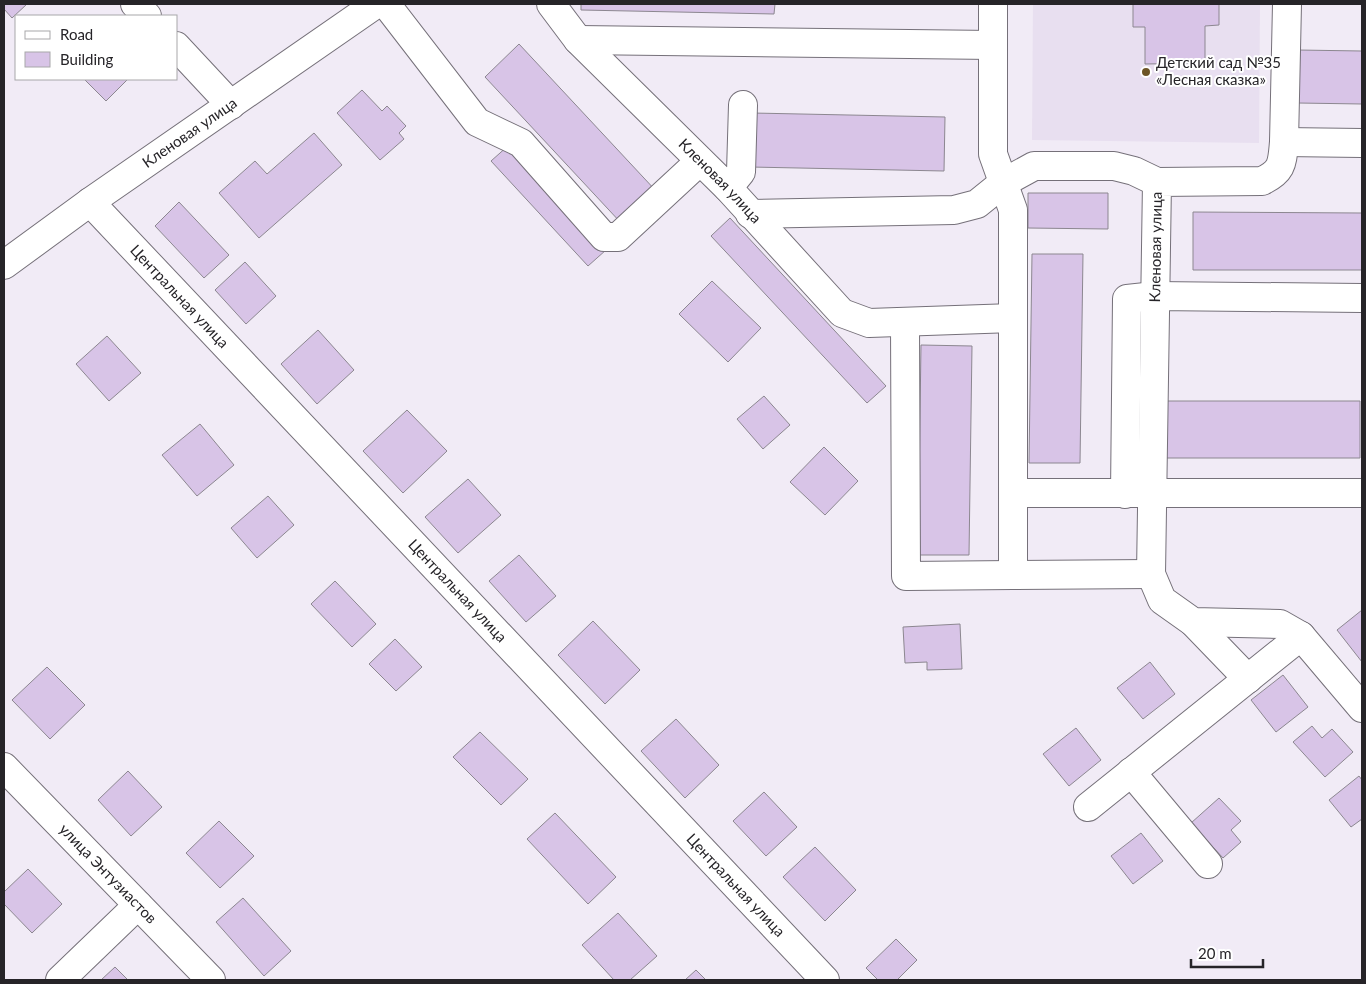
<svg xmlns="http://www.w3.org/2000/svg" width="1366" height="984" font-family="Lato,sans-serif">
	<rect width="100%" height="100%" fill="#f1ebf6"/>
	<path fill="#e8dff0" d="M1033,4H1260L1259,143L1032,140Z"/>
	<path fill="#d8c4e7" stroke="#8c8790" d="M4,4H27L12,18L4,9Z
		M581,4H775L774,14L581,10Z
		M1133,4H1219V25L1205,26V63L1145,64V27H1133Z
		M519,44L657,192L622,224L485,77Z
		M1298,50L1362,51V104L1298,103Z
		M84,79H128L106,101Z
		M362,90L382,111L387,106L406,126L399,133L404,139L380,160L337,113Z
		M752,113L945,117L944,171L750,167Z
		M314,133L342,165L259,238L219,193L255,161L267,174Z
		M509,145L606,250L588,266L491,161Z
		M1028,193H1108V229L1028,228Z
		M179,202L229,255L204,278L155,226Z
		M1193,212L1362,213V270H1193Z
		M730,218L886,386L867,403L711,236Z
		M1032,254H1083L1080,463H1029Z
		M245,262L276,296L246,324L215,290Z
		M712,281L761,328L728,362L679,314Z
		M318,330L354,370L317,404L281,364Z
		M107,336L141,373L109,401L76,364Z
		M921,345L972,346L969,555H918Z
		M764,396L790,425L763,449L737,419Z
		M1160,401H1360V458H1160Z
		M407,410L447,451L403,493L363,451Z
		M200,424L234,465L197,496L162,455Z
		M824,447L858,481L825,515L790,482Z
		M468,479L501,515L458,553L425,517Z
		M268,496L294,525L257,558L231,528Z
		M519,555L556,596L526,622L489,581Z
		M335,581L376,624L352,647L311,604Z
		M1362,610V662L1337,630Z
		M593,621L640,670L605,704L558,655Z
		M960,624L962,669L927,670V662L905,663L903,627Z
		M395,639L422,667L396,691L369,664Z
		M1150,662L1175,694L1143,719L1117,688Z
		M47,667L85,705L50,739L12,700Z
		M1283,675L1308,707L1276,732L1251,700Z
		M676,719L719,765L685,798L641,751Z
		M1312,726L1322,738L1332,729L1353,752L1325,777L1293,742Z
		M1076,728L1101,760L1069,786L1043,754Z
		M480,732L528,779L501,805L453,757Z
		M128,771L162,807L131,836L98,800Z
		M1359,776L1362,780V819L1351,827L1329,800Z
		M764,792L797,827L766,856L733,821Z
		M1219,798L1241,821L1231,830L1241,842L1223,858L1191,823Z
		M555,813L616,877L588,904L527,839Z
		M219,821L254,856L220,888L186,853Z
		M1141,833L1163,861L1133,884L1111,856Z
		M815,847L856,890L825,921L783,877Z
		M28,869L62,904L32,933L4,904V892Z
		M243,898L291,951L264,976L216,922Z
		M618,913L657,956L630,980H614L582,945Z
		M896,939L917,960L897,980H878L866,968Z
		M115,967L128,980H101Z
		M696,970L706,980H685Z"/>
	<g fill="none" stroke-linecap="round" stroke-linejoin="round">
		<defs>
			<g id="minor">
				<path d="M135,4L147,16"/>
				<path d="M386,4L477,122L521,143L604,237H618L700,161"/>
				<path id="s1" d="M551,4L578,40L728,188L842,313L869,323L1013,318"/>
				<path d="M993,4V154L1013,210V575L1151,574"/>
				<path d="M1287,4L1284,142C1282,163 1283,171 1262,181L1157,182L1151,574L1162,600L1193,622L1280,624L1301,636L1362,708"/>
				<path d="M578,40L993,45"/>
				<path d="M176,46L231,105"/>
				<path d="M1284,142L1362,143"/>
				<path d="M728,188L741,172L743,105"/>
				<path id="s2" d="M90,202L825,980"/>
				<path d="M750,214L954,210L977,204L1003,183L1034,166H1114L1134,171L1157,182"/>
				<path id="s3" d="M4,265L90,202L376,4"/>
				<path d="M905,322L906,576L1013,575"/>
				<path d="M1013,493H1362"/>
				<path d="M1125,494L1127,299L1155,296L1362,298"/>
				<path d="M1193,622L1248,679"/>
				<path id="s4" d="M4,767L211,980"/>
				<path d="M1131,772L1208,864"/>
				<path d="M1088,807L1301,636"/>
				<path d="M60,980L138,905"/>
			</g>
		</defs>
		<use href="#minor" stroke="#757079" stroke-width="30"/>
		<use href="#minor" stroke="#fff" stroke-width="28"/>
	</g>
	<circle fill="#6d5526" stroke="#fff" stroke-width="2" cx="1146" cy="72" r="5"/>
	<g text-anchor="middle" stroke-width="4" stroke-linejoin="round" paint-order="stroke">
		<g font-size="15" fill="#262428" stroke="#fff" text-anchor="start">
			<text x="1156" y="68">Детский сад №35<tspan x="1156" dy="17">«Лесная сказка»</tspan></text>
		</g>
		<g font-size="15" fill="#262428" stroke="#fff">
			<text dy="5" stroke="none"><textPath href="#s3" startOffset="228">Кленовая улица</textPath></text>
			<text dy="5" stroke="none"><textPath href="#s1" startOffset="245">Кленовая улица</textPath></text>
			<text transform="translate(1156 247) rotate(-89)" y="5">Кленовая улица</text>
			<text dy="5" stroke="none"><textPath href="#s2" startOffset="130">Центральная улица</textPath></text>
			<text dy="5" stroke="none"><textPath href="#s2" startOffset="535">Центральная улица</textPath></text>
			<text dy="5" stroke="none"><textPath href="#s4" startOffset="149">улица Энтузиастов</textPath></text>
			<text dy="5" stroke="none"><textPath href="#s2" startOffset="940">Центральная улица</textPath></text>
		</g>
	</g>
	<rect width="1366" height="984" fill="none" stroke="#262428" stroke-width="10"/>
	<rect x="15" y="15" width="162" height="65" fill="#ffffff" stroke="#a8a7a9"/>
	<rect x="25" y="31" width="25" height="8" fill="#ffffff" stroke="#a8a7a9"/>
	<text x="60" y="40" font-size="15" fill="#262428">Road</text>
	<rect x="25" y="52" width="25" height="15" fill="#d8c4e7" stroke="#a8a7a9"/>
	<text x="60" y="65" font-size="15" fill="#262428">Building</text>
	<path d="M1191 959v8h72v-8" fill="none" stroke="#262428" stroke-width="2.5"/>
	<text x="1198" y="959" font-size="15" fill="#262428" stroke="#ffffff" stroke-width="4" paint-order="stroke">20 m</text>
</svg>
